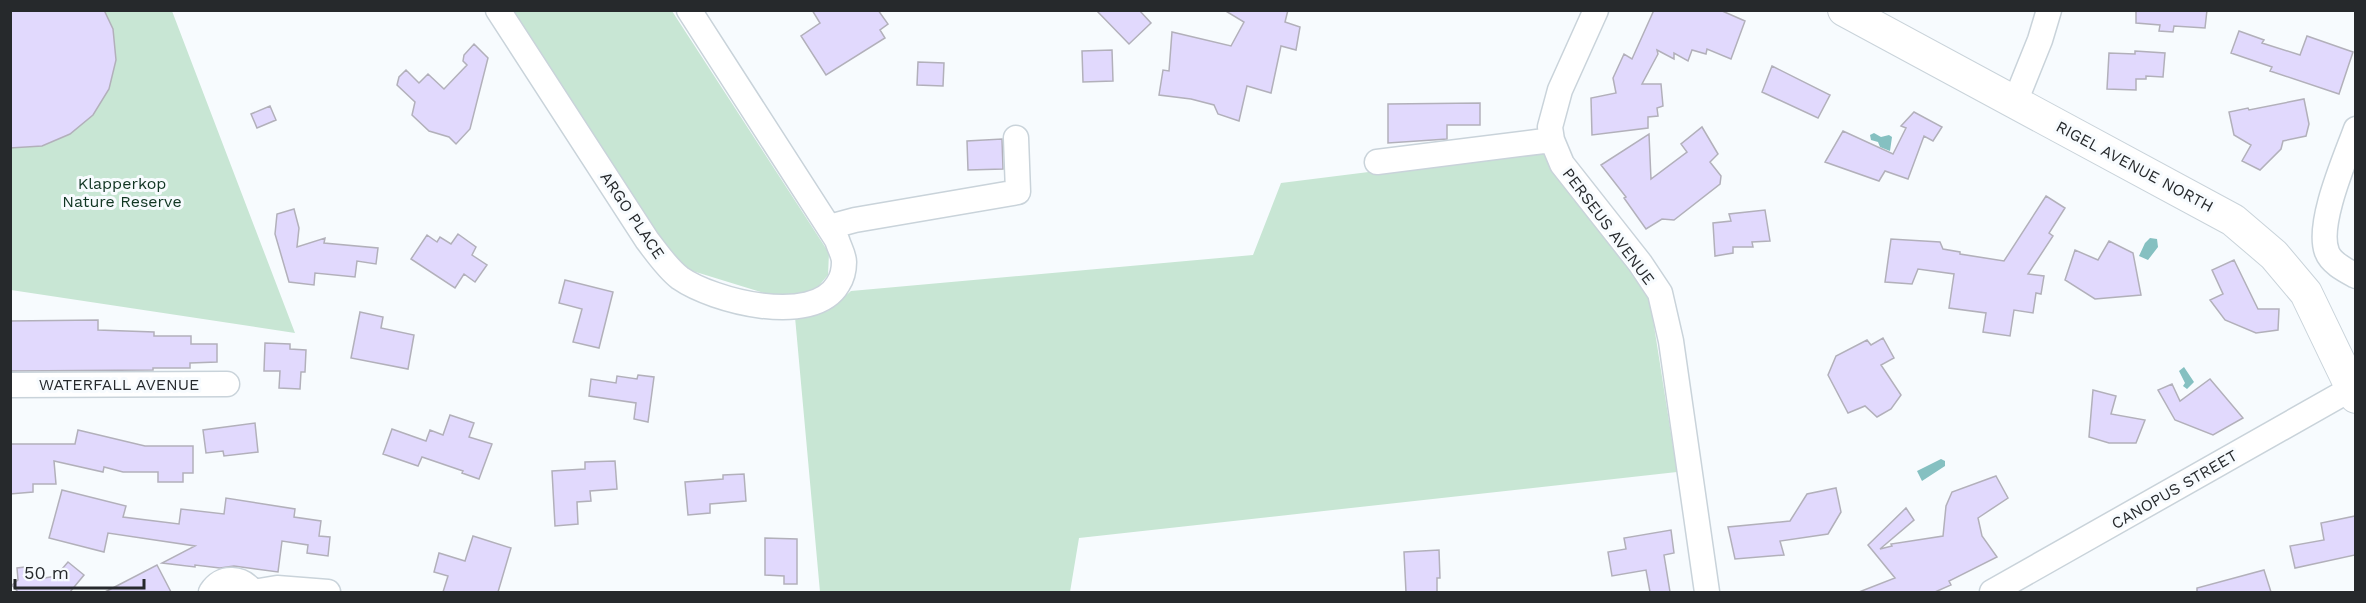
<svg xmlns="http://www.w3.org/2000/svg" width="2366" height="603" font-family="'Work Sans',sans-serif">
	<rect width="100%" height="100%" fill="#f7fbfe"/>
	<path fill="#c8e6d4" d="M10,11H172L295,333L11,290Z
		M508,11H672L829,253L828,275L817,288L792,298L767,294L686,269L651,230Z
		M1544,150L1649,294L1677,472L1079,538L1070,592H820L795,317L828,311L851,291L1253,255L1281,183Z"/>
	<path fill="#85c0c1" d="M1874,133L1881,137L1889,135L1892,137L1890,151L1880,147L1878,142L1871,140L1870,135Z
		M2150,238L2157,239L2158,247L2148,260L2139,256L2145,243Z
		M2184,367L2194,382L2187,389L2183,386L2185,383L2179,371Z
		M1941,459L1945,461V466L1922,481L1917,471Z"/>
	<path fill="#e1d9fd" stroke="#b2b0ba" stroke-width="1.5" d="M10,10H104L113,29L116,60L109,89L93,115L70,134L42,146L10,148Z
		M812,10H878L888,24L880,30L885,38L826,75L801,36L820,23Z
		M1096,10H1139L1151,23L1129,44Z
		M1224,10H1288L1285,22L1300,27L1296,50L1281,46L1271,93L1247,86L1239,121L1218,114L1214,105L1191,99L1159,95L1163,70L1169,71L1172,32L1231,46L1244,22Z
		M1654,10H1720L1745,21L1731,59L1707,49L1706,54L1692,50L1688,61L1674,53V59L1657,50L1658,54L1642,84H1661L1663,106L1657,108L1658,116L1648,117V128L1592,135L1591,98L1616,93L1613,78L1624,54L1632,59Z
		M2136,10H2207L2205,28L2174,26L2173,32L2159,31L2160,25L2136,23Z
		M2239,31L2264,40L2262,43L2300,55L2307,36L2353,52L2339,94L2270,71L2272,67L2231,53Z
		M474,44L488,58L470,129L456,144L449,137L429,131L412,115L415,102L397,85L399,77L406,70L419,83L428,74L444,89L467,65L463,61L464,55Z
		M1112,50L1113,81L1083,82L1082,51Z
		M2135,51L2165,53L2163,77L2146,76V79H2136V90L2107,89L2109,53L2135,54Z
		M918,62L944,63L943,86L917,85Z
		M1772,66L1830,95L1818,118L1762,92Z
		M2304,99L2309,124L2306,136L2283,141L2281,149L2260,170L2242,161L2251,145L2234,135L2229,112L2248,108L2249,110Z
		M1480,103V125H1447V139L1388,143V104Z
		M270,106L276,120L257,128L251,114Z
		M1914,112L1942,127L1933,141L1924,136L1908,179L1885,171L1879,181L1825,162L1843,131L1893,154L1906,128L1901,126Z
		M1702,127L1718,154L1710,162L1721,176L1720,184L1674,220L1662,219L1646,229L1624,198L1626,197L1601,165L1649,134L1651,179L1687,152L1681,144Z
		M1002,139L1003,169L968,170L967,141Z
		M2046,196L2065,208L2049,233L2053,236L2028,274L2044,276L2041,294L2036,293L2033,313L2014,310L2010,336L1983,332L1986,313L1949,308L1954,274L1918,269L1912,284L1885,282L1891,239L1940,242L1943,249L1960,252V254L2004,261Z
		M294,209L299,228L297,247L325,238L324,243L378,248L376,264L357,261L355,277L315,273L314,285L289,282L275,234L277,214Z
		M1765,210L1770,241L1752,242L1753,247H1733V253L1715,256L1713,223L1731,221L1729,214Z
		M458,234L476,247L472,255L487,265L475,282L464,274L455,288L411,259L427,235L437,242L440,237L451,244Z
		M2109,241L2133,253L2141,295L2095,299L2065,280L2075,250L2098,260Z
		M2234,260L2258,309H2279L2278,330L2256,333L2225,320L2210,300L2223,294L2212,270Z
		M565,280L613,292L599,348L573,342L582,309L559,303Z
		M360,312L383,317L381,328L414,335L408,369L351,358Z
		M98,320V330L154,332V336H191V344H217V362L190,363V368H153V370L10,371V321Z
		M1883,338L1894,358L1881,365L1901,395L1891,409L1877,417L1865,406L1848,413L1828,375L1836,356L1867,340L1871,345Z
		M265,343L290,344V349L306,350L305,372H301L300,389L279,388L280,371H264Z
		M638,375L654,377L648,422L634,419L636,403L589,396L591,379L616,383L617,376L637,379Z
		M2210,379L2243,418L2213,435L2175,420L2158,390L2172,384L2180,401Z
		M2093,390L2116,396L2111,414L2145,420L2136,443H2109L2089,437Z
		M450,415L474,423L469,437L492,444L479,479L462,473L463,471L422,457L418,466L383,454L392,429L426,441L430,430L443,435Z
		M255,423L258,452L224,456L223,451L206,453L203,430Z
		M78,430L145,446H193V473H183V482H158V472H123L104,467L103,472L54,461L56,484H33V492L10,494V444H75Z
		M615,461L617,489L590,491L591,501L577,502L578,524L555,526L552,471L585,469V462Z
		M744,474L746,501L710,504V513L688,515L685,482L723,479V475Z
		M1996,476L2008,498L1978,518L1982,536L1997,557L1949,581L1951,585L1935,592H1859L1895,578L1868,545L1906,508L1914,520L1880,549L1892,546L1891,544L1943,536L1946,506L1952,492Z
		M1836,488L1841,512L1828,534L1780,541L1784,555L1735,559L1728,527L1790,521L1807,494Z
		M62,490L126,506L123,517L179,524L181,509L224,514L226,498L295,509L294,517L321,521L319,536L330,537L328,556L307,553L308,545L282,541L278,572L234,566L220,568L195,565V567L162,563L195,546L108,533L104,552L49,538Z
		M2355,516V555L2295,568L2290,546L2324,540L2321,523Z
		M1671,530L1674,553L1664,555L1670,592H1650L1646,570L1612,576L1608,552L1626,549L1624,538Z
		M473,536L511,548L498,592H443L448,576L434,572L439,553L465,561Z
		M765,538L797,539V584H784V576L765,575Z
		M1439,550L1440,578H1437V592H1406L1404,552Z
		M68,562L84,575L70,592H18L12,585L18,580L17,568L33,566L34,578L39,579L56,576Z
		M157,565L171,592H105Z
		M2264,570L2271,592H2197V588Z"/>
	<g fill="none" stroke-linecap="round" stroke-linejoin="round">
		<defs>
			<path id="minor" d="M498,10L647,240C657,253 667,268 680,278C713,301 813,327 838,284C842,278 844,270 844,262C844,255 839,247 837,240L689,10
				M1596,10L1560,90L1550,127L1552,140L1562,164L1640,263L1660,293L1671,341L1707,592
				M2015,102L2040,40L2049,10
				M2356,129C2346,157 2316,224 2327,252C2331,263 2345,270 2356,276
				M1377,162L1552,140
				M829,227L855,220L1018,192L1016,138
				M10,385L227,384
				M211,592C222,575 242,577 253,592
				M253,592L277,588L328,592
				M1992,592L2356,386"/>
			<path id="major" d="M1844,10L2233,220L2274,255L2306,293L2356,397"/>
		</defs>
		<use href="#minor" stroke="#c9d3da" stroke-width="27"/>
		<use href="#major" stroke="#c9d3da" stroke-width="34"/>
		<use href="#minor" stroke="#fff" stroke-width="24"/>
		<use href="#major" stroke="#fff" stroke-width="32"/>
	</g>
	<g text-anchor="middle" stroke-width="6" stroke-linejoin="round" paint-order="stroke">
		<g font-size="16" fill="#26292c" stroke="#f7fbfe">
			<text transform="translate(2135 166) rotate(28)" y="6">RIGEL AVENUE NORTH</text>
			<text transform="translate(633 215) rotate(56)" y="6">ARGO PLACE</text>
			<text transform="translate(1609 226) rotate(53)" y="6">PERSEUS AVENUE</text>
			<text x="119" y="390">WATERFALL AVENUE</text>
			<text transform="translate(2174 489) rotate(-30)" y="6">CANOPUS STREET</text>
		</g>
		<g font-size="16" fill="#103522" stroke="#f7fbfe">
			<text x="122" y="189">Klapperkop<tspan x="122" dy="18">Nature Reserve</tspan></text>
		</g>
	</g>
	<rect width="2366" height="603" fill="none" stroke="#26292c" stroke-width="24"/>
	<path d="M15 579v9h129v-9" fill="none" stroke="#26292c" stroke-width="3"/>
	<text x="24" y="579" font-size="18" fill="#26292c" stroke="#f7fbfe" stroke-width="4.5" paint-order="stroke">50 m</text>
</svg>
